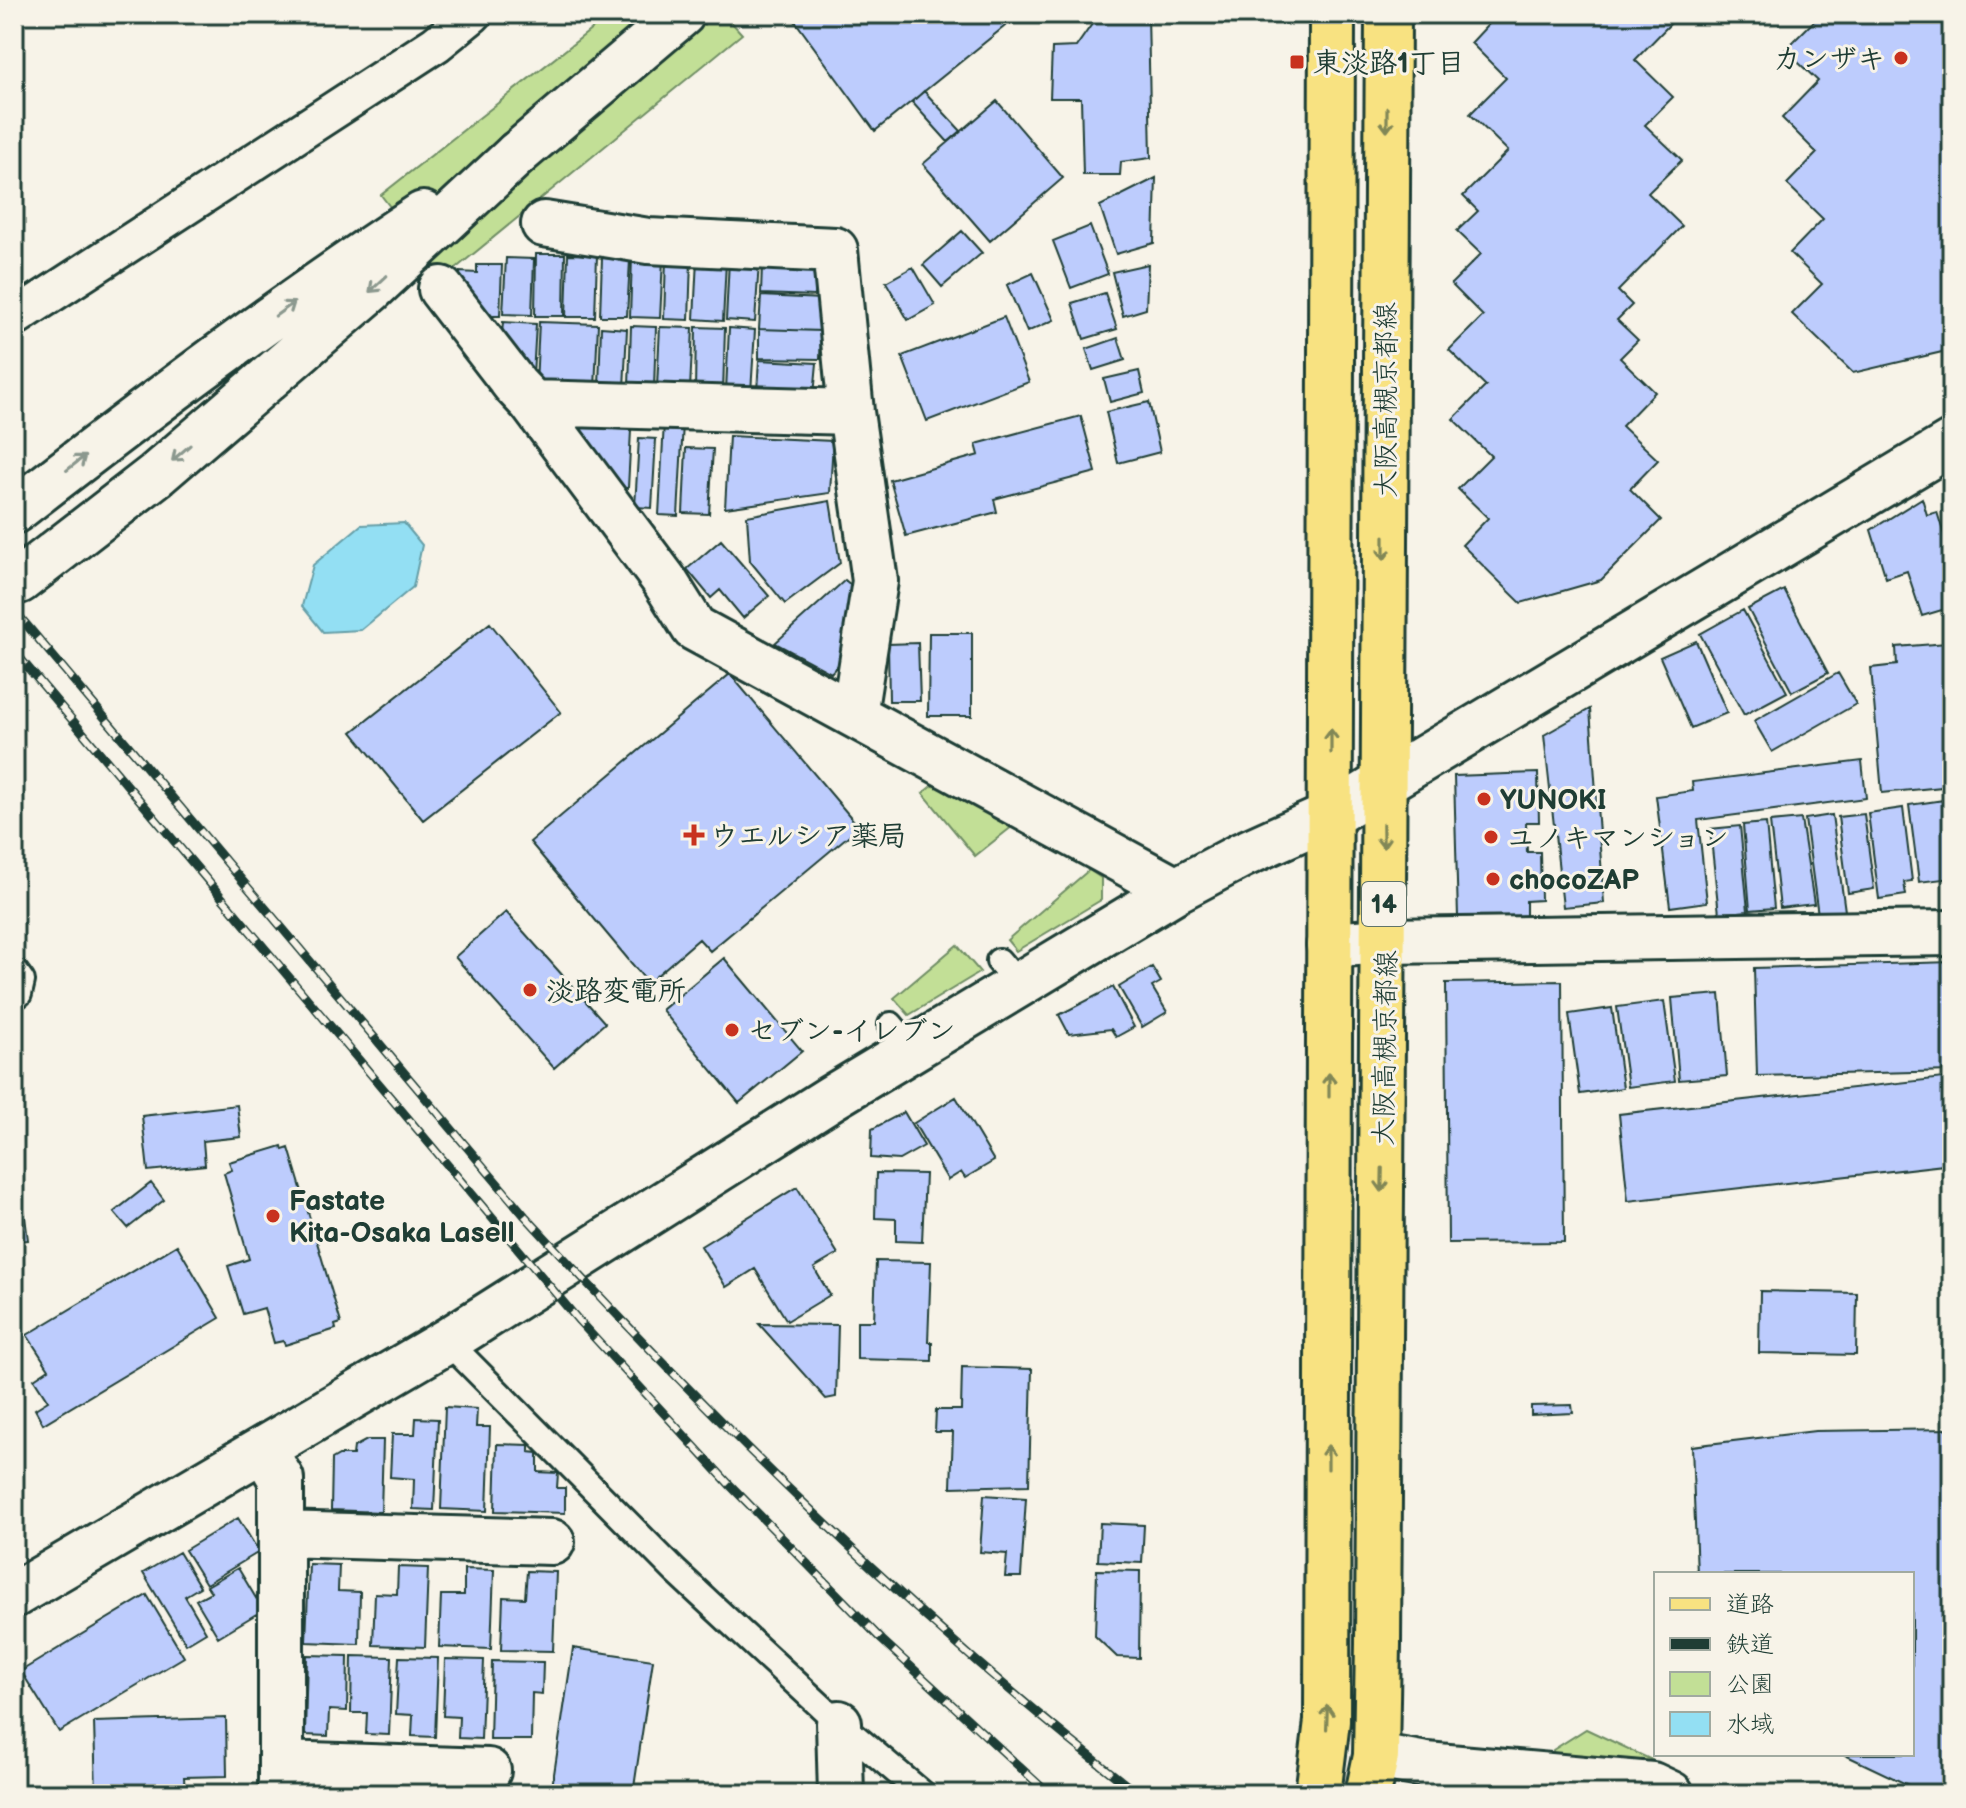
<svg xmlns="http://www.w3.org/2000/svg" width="1966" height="1808" font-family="'Balsamiq Sans','Klee One',sans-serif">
	<rect width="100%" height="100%" fill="#f7f3e8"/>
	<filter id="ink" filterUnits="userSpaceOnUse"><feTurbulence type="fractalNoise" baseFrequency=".0125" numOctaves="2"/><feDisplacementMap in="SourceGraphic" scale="16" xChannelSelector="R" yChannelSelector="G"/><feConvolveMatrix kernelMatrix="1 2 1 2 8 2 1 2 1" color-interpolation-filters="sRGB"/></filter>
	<g filter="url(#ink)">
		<path fill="#c2df96" stroke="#708e65" stroke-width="2" d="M611,14H724L742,34L444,278L381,195Z
			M935,783L1013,826L975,856L923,793Z
			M1089,870L1101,878V900L1016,951L1007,940Z
			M957,945L980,972L909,1015L894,998Z
			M1586,1729L1652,1760L1650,1766L1553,1757V1750Z"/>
		<path fill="#93dff3" stroke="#659ea7" stroke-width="2" d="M404,523L422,545L413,587L361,630L323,632L302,606L313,565L361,525Z"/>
		<path fill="#bdccfd" stroke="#1f3d34" stroke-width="2" d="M790,14H1020L875,131Z
			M1099,14H1148L1151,158L1121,162L1120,175H1083L1081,98H1050L1052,48L1076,47Z
			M1662,14L1671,23L1635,60L1673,97L1645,125L1682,160L1648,193L1682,226L1618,291L1632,305L1617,320L1638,340L1620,358L1655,392L1622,426L1658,460L1630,489L1661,520L1601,580L1521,603L1462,545L1488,518L1458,489L1491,456L1453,419L1486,386L1449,350L1483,316L1451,284L1481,254L1457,231L1478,211L1463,196L1508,151L1470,114L1506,78L1471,43L1498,14Z
			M1809,14H1952V342L1942,352L1853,373L1792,314L1822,284L1790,253L1823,219L1787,184L1817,153L1782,118L1818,81L1785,50L1815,20Z
			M924,91L961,131L948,142L912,102Z
			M997,101L1063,178L990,241L923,164Z
			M1156,178L1154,243L1116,254L1100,206Z
			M1090,226L1108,274L1071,288L1053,241Z
			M962,231L982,253L942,287L923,265Z
			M536,254H565L564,316H535Z
			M568,254L597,255L595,317H566Z
			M506,258L534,259L532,315L503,314Z
			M602,258L630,260L627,316H600Z
			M632,258L663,259L660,318L630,317Z
			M666,259H691L689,320L664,319Z
			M697,259L726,261L723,321L694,319Z
			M729,260L759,262L755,322L726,320Z
			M1148,264L1146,309L1123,316L1112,272Z
			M477,265H502L500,316H478L460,298V272L477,273Z
			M762,265H804L816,272L815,296L761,294Z
			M913,267L935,305L908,320L886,282Z
			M1033,273L1054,320L1027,332L1007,285Z
			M1105,293L1117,329L1084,339L1072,303Z
			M761,296L822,299L821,331L759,329Z
			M1004,317L1029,382L927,421L902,356Z
			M503,322L536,324L533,375L501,347Z
			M539,322L598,324L595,388L536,385Z
			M631,326L656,327L654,388L629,386Z
			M601,327L627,329L624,388L599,387Z
			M660,327L693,328L690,389L657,387Z
			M696,327L725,328L723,392L695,391Z
			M729,328L755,330L751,392L726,391Z
			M759,329L821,331L820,359L759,358Z
			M1118,338L1125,360L1093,370L1086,349Z
			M759,360L817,363L814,395L757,391Z
			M1139,371L1144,393L1110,402L1104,379Z
			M1149,402L1160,452L1118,463L1106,412Z
			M1081,416L1096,472L994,499L997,512L906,536L890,480L979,455L976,444Z
			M664,422L683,423L678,516L659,515Z
			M579,427L631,430L628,488H608L578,455Z
			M729,436L833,441L830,493L725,508Z
			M639,438L656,439L652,508L635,507Z
			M686,448L713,449L709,514L683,513Z
			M1922,498L1927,515L1937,512L1952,560V607L1922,616L1907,571L1886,578L1871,530Z
			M830,501L840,563L785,604L750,561L747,516Z
			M721,540L769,596L743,618L720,590L711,598L687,569Z
			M845,580L853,587L845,657L831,673L775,643Z
			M1784,590L1828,673L1792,692L1748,609Z
			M1743,610L1787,692L1744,715L1700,634Z
			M490,623L561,712L423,820L352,732Z
			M929,633H972V716H928Z
			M1696,641L1727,713L1691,728L1660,657Z
			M918,643L920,701H889L888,644Z
			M1947,643L1948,660L1952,659V786L1882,793L1871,668L1897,665L1896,647Z
			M1838,673L1856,704L1772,752L1754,721Z
			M730,674L859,827L710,951L699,939L648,983L530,842Z
			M1590,709L1604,903L1563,907L1544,735Z
			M1862,761L1866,798L1698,820L1707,902L1670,907L1656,796L1693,791L1692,782Z
			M1538,773L1539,822H1526L1527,852H1540L1541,900L1526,901V916L1458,917L1454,776Z
			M1944,800L1952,878L1919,882L1909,805Z
			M1903,808L1912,881L1904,882L1906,895L1879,899L1868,813Z
			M1864,814L1874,889L1848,893L1838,817Z
			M1832,815L1845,911L1818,915L1805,819Z
			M1801,819L1814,904L1780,908L1770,822Z
			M1766,823L1774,908L1750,910L1743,825Z
			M1740,826L1748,911L1719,914L1710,829Z
			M506,912L605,1023L554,1068L455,957Z
			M724,958L802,1051L739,1103L662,1010Z
			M1952,962V1071L1757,1076L1754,968Z
			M1152,967L1161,982L1152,987L1167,1012L1142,1027L1119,987Z
			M1562,981L1564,1242L1448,1243L1446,983Z
			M1113,987L1134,1027L1116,1037L1111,1029L1069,1034L1059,1015Z
			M1720,994L1727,1076L1679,1080L1672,998Z
			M1664,1001L1675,1081L1628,1087L1617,1007Z
			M1612,1008L1623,1088L1580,1094L1569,1014Z
			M1952,1077V1164L1628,1201L1619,1114Z
			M956,1097L994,1161L965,1178L961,1172L948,1180L914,1123Z
			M237,1105L241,1137L203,1141L205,1165L148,1171L142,1116Z
			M904,1112L924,1146L899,1160L871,1158L872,1129Z
			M14,1130L28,1240L14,1241Z
			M282,1146L283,1150L289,1148L341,1323L335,1325L336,1329L285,1345L283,1341L274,1343L264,1308L243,1314L228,1266L249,1259L224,1173L232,1170L229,1162Z
			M876,1173L925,1174L922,1242L896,1241V1219L875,1218Z
			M151,1183L164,1200L128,1228L114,1212Z
			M797,1187L838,1254L814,1268L830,1295L787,1321L755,1269L726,1287L701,1246Z
			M177,1245L220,1318L43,1424L35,1409L48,1401L34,1379L49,1369L27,1335Z
			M876,1261L931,1262L928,1342H932V1361L857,1359V1321H874Z
			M1760,1291L1857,1293L1856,1355L1759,1353Z
			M759,1324L838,1325L836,1397L826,1399Z
			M962,1367L1032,1369L1029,1485L951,1487L953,1432H935L936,1410H961Z
			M1572,1405L1573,1413L1531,1415V1406Z
			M445,1407L477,1409L476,1427H490L487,1511L441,1509Z
			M416,1418L438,1419L434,1510L413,1509L414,1479L390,1477L392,1434H415Z
			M1952,1429V1794H1927L1843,1754H1912V1574H1697L1692,1446L1815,1431Z
			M367,1440H383L381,1512L331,1510L332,1459L339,1455H353L354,1447Z
			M497,1444L529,1445V1452L538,1453V1472L558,1473L557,1488H565V1513L495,1511Z
			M984,1495L1026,1498L1021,1577H1005L1007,1554L980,1552Z
			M238,1518L259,1552L206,1584L185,1550Z
			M1100,1523L1144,1525L1142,1563L1098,1561Z
			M179,1552L200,1587L185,1596L206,1632L186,1644L143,1573Z
			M309,1564L339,1565L338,1591L360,1592L359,1644L306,1642Z
			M398,1567L428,1568L425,1647L373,1645L375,1593L397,1594Z
			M238,1568L263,1610L218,1637L196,1600L211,1592L207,1586Z
			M464,1569L494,1570L491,1649L439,1647L441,1595H464Z
			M1097,1570L1140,1571L1139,1658L1117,1657L1095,1636Z
			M527,1571L556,1572L553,1651L501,1650L503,1597L525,1598Z
			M147,1595L184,1657L59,1732L21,1671Z
			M573,1648L653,1660L633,1794H551Z
			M307,1655L348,1656L347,1711L329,1710L328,1736L305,1735Z
			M352,1656L392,1657L389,1735L366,1734L367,1713H351Z
			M399,1657L438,1658L435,1737L412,1736L413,1715L396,1714Z
			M445,1659L484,1660L481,1739L458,1738L459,1717L443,1716Z
			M492,1661L543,1662L542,1694L532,1693L531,1740H490Z
			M226,1718L227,1776L184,1777L185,1794H96L94,1722Z
			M312,1787L358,1790V1794H312Z"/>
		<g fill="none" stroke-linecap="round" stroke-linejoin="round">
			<defs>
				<path id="service" d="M999,961L1019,985
					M14,970L22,981L19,994L14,997
					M891,1025L911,1049
					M447,1341L675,1571L839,1723L923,1794"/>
				<path id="pedestrian" d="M14,318L436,44L473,14"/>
				<path id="minor" d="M544,224L648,241L835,250L851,412L875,581L854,715
					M441,289L515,385L532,403L664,580L694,628L1176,890
					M532,403L851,412
					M14,511C147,408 282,306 423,214
					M19,581L156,475L372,289L517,154
					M1329,945L1385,941L1952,933
					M264,1450L281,1479V1794
					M281,1534L552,1542
					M14,1595L447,1341L831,1098L1176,890L1242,855L1331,815L1383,783
					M839,1723L841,1794
					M1376,1756L1426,1765L1652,1785L1671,1794
					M281,1764L488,1771"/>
				<path id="tertiary" d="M517,154L682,14
					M1383,783L1952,443"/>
				<path id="primary" d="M1318,1794L1327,1721L1332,14
					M1368,1794L1376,1756L1378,1644C1383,1101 1384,557 1388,14"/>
			</defs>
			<use href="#service" stroke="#1f3d34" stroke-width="30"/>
			<use href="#pedestrian" stroke="#1f3d34" stroke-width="42"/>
			<use href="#minor" stroke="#1f3d34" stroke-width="50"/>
			<use href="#tertiary" stroke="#1f3d34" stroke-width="50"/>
			<use href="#primary" stroke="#1f3d34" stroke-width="50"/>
			<use href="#service" stroke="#f7f3e8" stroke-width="24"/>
			<use href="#pedestrian" stroke="#f7f3e8" stroke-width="36"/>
			<use href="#minor" stroke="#f7f3e8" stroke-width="44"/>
			<use href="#tertiary" stroke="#f7f3e8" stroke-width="44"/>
			<use href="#primary" stroke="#f8e281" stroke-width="44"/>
			<defs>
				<path id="rail" d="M14,610L525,1216C715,1423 916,1622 1138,1794
					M14,651L579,1321L729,1484L882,1640L1049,1794"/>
			</defs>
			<use href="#rail" stroke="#1f3d34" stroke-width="9"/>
			<use href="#rail" stroke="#f7f3e8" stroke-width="6" stroke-dasharray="18" stroke-linecap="butt"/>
		</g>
		<defs><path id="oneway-shaft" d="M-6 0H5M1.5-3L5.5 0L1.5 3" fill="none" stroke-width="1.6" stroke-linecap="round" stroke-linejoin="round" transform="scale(2)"/></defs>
		<g stroke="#818757">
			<use href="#oneway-shaft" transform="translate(1387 120) rotate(90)"/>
			<use href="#oneway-shaft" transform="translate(1384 548) rotate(90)"/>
			<use href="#oneway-shaft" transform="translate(1331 741) rotate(-90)"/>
			<use href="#oneway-shaft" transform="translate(1383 836) rotate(89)"/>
			<use href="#oneway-shaft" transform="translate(1329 1085) rotate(-90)"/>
			<use href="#oneway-shaft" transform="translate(1382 1180) rotate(91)"/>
			<use href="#oneway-shaft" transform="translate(1328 1457) rotate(-90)"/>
			<use href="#oneway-shaft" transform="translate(1327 1717) rotate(-88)"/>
		</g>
		<g stroke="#8b988e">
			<use href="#oneway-shaft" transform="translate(378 284) rotate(137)"/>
			<use href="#oneway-shaft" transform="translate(285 309) rotate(-36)"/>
			<use href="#oneway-shaft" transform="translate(181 453) rotate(139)"/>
			<use href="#oneway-shaft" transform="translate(76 463) rotate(-38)"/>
		</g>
	</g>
	<g fill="#c8321e" stroke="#f7f3e8" stroke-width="3">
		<circle cx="1901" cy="58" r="8"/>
		<rect x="1289" y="54" width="16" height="16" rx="4"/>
		<circle cx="1484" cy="799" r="8"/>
		<path d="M690 823h8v8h8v8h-8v8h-8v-8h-8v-8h8z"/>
		<circle cx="1491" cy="837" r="8"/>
		<circle cx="1493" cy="879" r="8"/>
		<circle cx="530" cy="990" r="8"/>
		<circle cx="732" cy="1030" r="8"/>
		<circle cx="273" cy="1216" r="8"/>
	</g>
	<g text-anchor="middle" stroke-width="6" stroke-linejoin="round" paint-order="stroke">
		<rect fill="#f7f3e8" stroke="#60746a" stroke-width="2" x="1362" y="882" width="44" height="44" rx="6"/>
		<g font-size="26" font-weight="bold" fill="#1f3d34">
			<text x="1384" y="913">14</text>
		</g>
		<g font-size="28" font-weight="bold" fill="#1f3d34" stroke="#f7f3e8" text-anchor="start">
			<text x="1885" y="68" text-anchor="end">カンザキ</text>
			<text x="1313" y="72">東淡路1丁目</text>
			<text x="1500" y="809">YUNOKI</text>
			<text x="710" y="845">ウエルシア薬局</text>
			<text x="1507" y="847">ユノキマンション</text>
			<text x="1509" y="889">chocoZAP</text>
			<text x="546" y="1000">淡路変電所</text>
			<text x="748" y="1040">セブン-イレブン</text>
			<text x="289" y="1210">Fastate<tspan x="289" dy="32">Kita-Osaka Lasell</tspan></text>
		</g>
		<g font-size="28" fill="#1f3d34" stroke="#f7f3e8">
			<text transform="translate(1385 400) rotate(-90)" y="10">大阪高槻京都線</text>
			<text transform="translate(1384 1048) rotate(-89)" y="10">大阪高槻京都線</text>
		</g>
	</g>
	<rect width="1966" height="1808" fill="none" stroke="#f7f3e8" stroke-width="48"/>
	<rect x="24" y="24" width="1918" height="1760" fill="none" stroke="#1f3d34" stroke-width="3" filter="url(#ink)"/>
	<rect x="1654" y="1572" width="260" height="184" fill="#f7f3e8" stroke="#a1aaa0" stroke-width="2"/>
	<rect x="1670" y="1598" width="40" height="12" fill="#f8e281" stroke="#a1aaa0" stroke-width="2"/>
	<text x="1726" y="1612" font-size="24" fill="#1f3d34">道路</text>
	<rect x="1670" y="1638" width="40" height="12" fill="#1f3d34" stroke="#a1aaa0" stroke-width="2"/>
	<text x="1726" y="1652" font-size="24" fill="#1f3d34">鉄道</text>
	<rect x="1670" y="1672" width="40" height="24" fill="#c2df96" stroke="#a1aaa0" stroke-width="2"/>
	<text x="1726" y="1692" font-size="24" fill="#1f3d34">公園</text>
	<rect x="1670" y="1712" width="40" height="24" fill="#93dff3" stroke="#a1aaa0" stroke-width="2"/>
	<text x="1726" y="1732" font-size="24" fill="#1f3d34">水域</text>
</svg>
